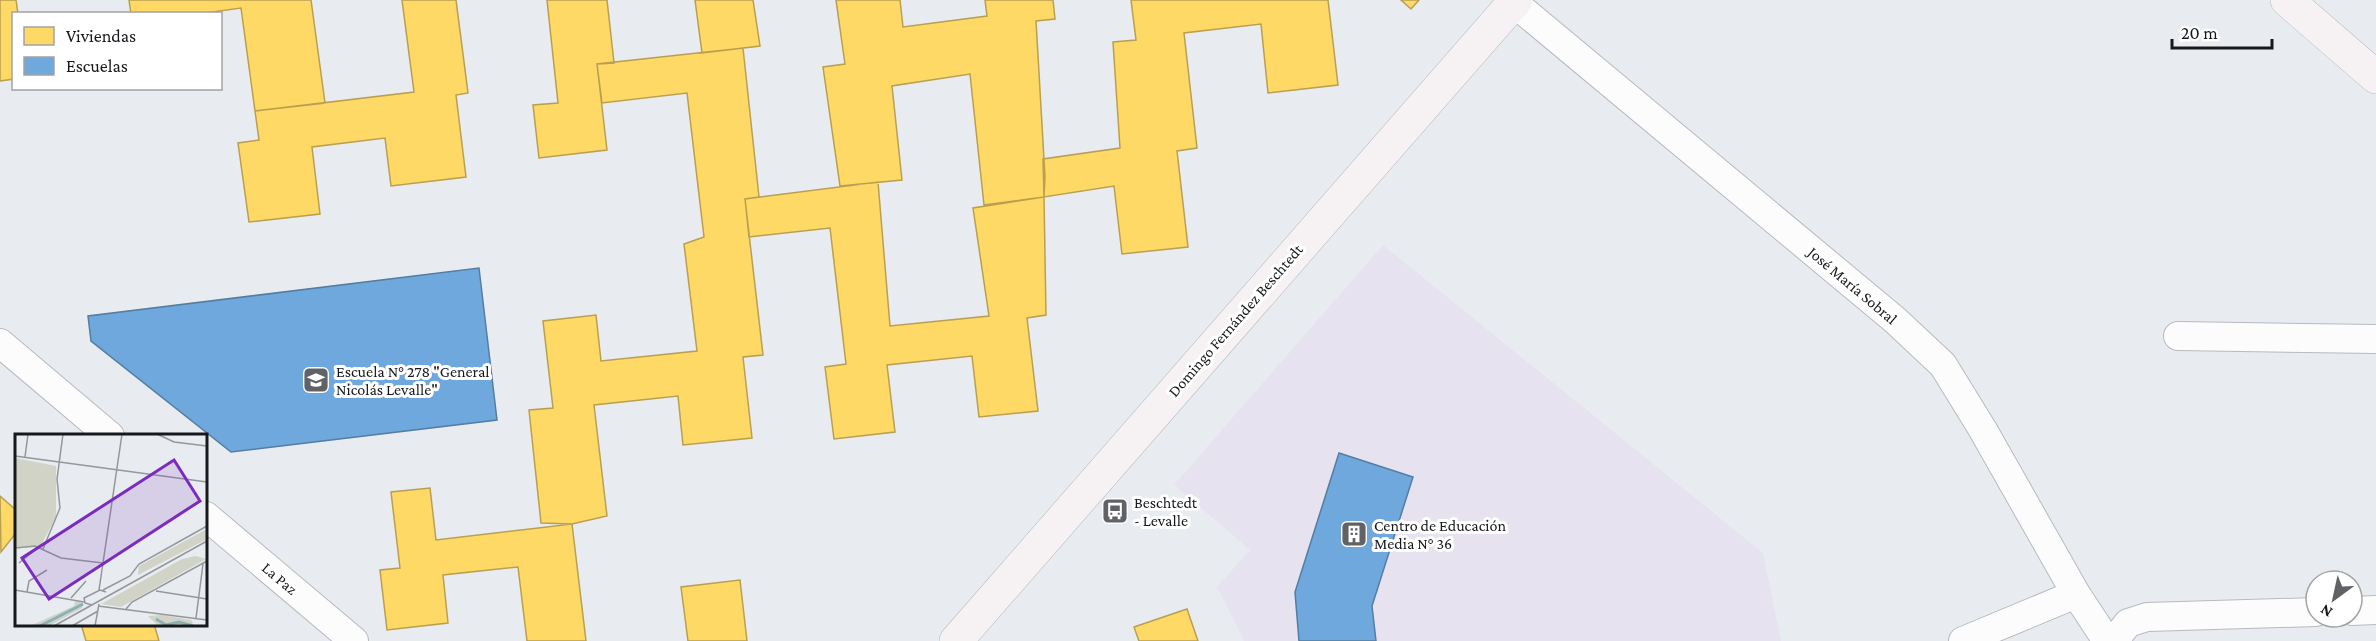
<svg xmlns="http://www.w3.org/2000/svg" width="2376" height="641" font-family="'Crimson Pro',serif">
	<rect width="100%" height="100%" fill="#e8ebf0"/>
	<path fill="#e7e2ef" d="M1383,245L1763,553L1781,641H1244L1217,587L1250,550L1174,485Z"/>
	<path fill="#ffd966" stroke="#b99f50" stroke-width="1.5" d="M0,0H16L18,14H14V79L0,81Z
		M129,0H311L325,103L255,111L241,8L197,14H131Z
		M402,0H456L468,93L456,95L466,177L391,186L385,138L312,147L320,214L249,222L238,143L259,140L255,111L414,92Z
		M547,0H607L614,63L597,64L607,150L539,158L533,105L558,103Z
		M695,0H753L760,46L702,53Z
		M836,0H900L903,27L987,16L985,0H1053L1055,19L1036,21L1045,177L1044,197L984,205L970,74L892,86L902,180L840,186L823,67L845,64Z
		M1131,0H1328L1338,85L1268,93L1261,24L1184,33L1197,148L1177,151L1188,247L1122,254L1114,186L1044,197L1043,159L1120,148L1113,42L1136,40Z
		M1401,0H1419L1411,9Z
		M743,48L759,197L745,199L763,355L743,357L752,438L683,445L678,396L594,405L607,516L572,524L541,523L529,410L553,408L543,321L596,315L601,361L697,351L684,244L704,237L687,93L602,103L597,64Z
		M878,182L890,326L989,316L973,208L1044,197L1046,315L1027,318L1038,411L979,417L972,356L887,365L895,432L834,439L825,367L846,364L830,228L749,237L745,199Z
		M430,488L436,540L572,524L586,641H527L518,567L443,575L448,623L387,630L380,570L400,568L391,492Z
		M0,496L16,510V533L1,552Z
		M740,580L747,641H688L681,587Z
		M1187,609L1198,641H1139L1134,627Z
		M81,624H154L159,641H86Z"/>
	<path fill="#6fa8dc" stroke="#547da2" stroke-width="1.5" d="M479,268L497,420L231,452L91,341L88,316Z
		M1339,453L1413,477L1372,606L1376,641H1299L1295,592Z"/>
	<g fill="none" stroke-linecap="round" stroke-linejoin="round">
		<defs>
			<path id="street" d="M1513,2L1895,320L1943,365L1983,430L2076,594L2107,641
				M2178,336L2376,339
				M0,343L110,436
				M206,516L354,641
				M2352,611L2376,610
				M1963,641L2076,594
				M2114,641L2128,623L2147,617L2316,612"/>
			<path id="secondary" d="M2287,0L2376,77
				M956,641L1516,0"/>
		</defs>
		<use href="#street" stroke="#b8babe" stroke-width="30"/>
		<use href="#secondary" stroke="#b8babe" stroke-width="34"/>
		<use href="#street" stroke="#fcfcfd" stroke-width="28"/>
		<use href="#secondary" stroke="#f6f2f3" stroke-width="33"/>
	</g>
	<defs>
		<symbol id="school-square" viewBox="-11 -11 22 22"><rect x="-9" y="-9" width="18" height="18" rx="4" fill="#606266" stroke="#fff"/><path d="M0-5L7-2L0 1L-7-2ZM-4 1L0 2.5L4 1V4Q0 6-4 4Z" fill="#fff"/></symbol>
		<symbol id="bus-square" viewBox="-11 -11 22 22"><rect x="-9" y="-9" width="18" height="18" rx="4" fill="#606266" stroke="#fff"/><path d="M-5-6H5V4H4V6H2V4H-2V6H-4V4H-5ZM-3.5-4V0h7V-4ZM-3.5 1.2v1.5H-2V1.2ZM2 1.2v1.5H3.5V1.2Z" fill="#fff"/></symbol>
		<symbol id="building-square" viewBox="-11 -11 22 22"><rect x="-9" y="-9" width="18" height="18" rx="4" fill="#606266" stroke="#fff"/><path d="M-4-6H4V6H1V3H-1V6H-4ZM-2.5-4.3h1.7v1.8h-1.7ZM.8-4.3h1.7v1.8H.8ZM-2.5-1h1.7V.8h-1.7ZM.8-1h1.7V.8H.8Z" fill="#fff"/></symbol>
	</defs>
	<g fill-rule="evenodd">
		<use href="#school-square" x="301" y="365" width="30" height="30"/>
		<use href="#bus-square" x="1100" y="496" width="30" height="30"/>
		<use href="#building-square" x="1339" y="519" width="30" height="30"/>
	</g>
	<g text-anchor="middle" stroke-width="6" stroke-linejoin="round" paint-order="stroke">
		<g font-size="16" fill="#16181b" stroke="#fff">
			<text transform="translate(1853 285) rotate(40)" y="6">José María Sobral</text>
			<text transform="translate(1235 320) rotate(-49)" y="6">Domingo Fernández Beschtedt</text>
			<text transform="translate(280 578) rotate(40)" y="6">La Paz</text>
		</g>
		<g font-size="16" fill="#16181b" stroke="#fff" text-anchor="start">
			<text x="336" y="377">Escuela N° 278 "General<tspan x="336" dy="18">Nicolás Levalle"</tspan></text>
			<text x="1134" y="508">Beschtedt<tspan x="1134" dy="18">- Levalle</tspan></text>
			<text x="1374" y="531">Centro de Educación<tspan x="1374" dy="18">Media N° 36</tspan></text>
		</g>
	</g>
	<g transform="translate(15 434)">
		<rect width="192" height="192" fill="#e8ebf0"/>
		<path d="M0,24L41,32V83L25,113L0,114ZM192,95V105L123,141L124,132ZM181,122L191,125L106,173L86,170L167,125ZM60,167L68,169L67,174L34,192H15L59,172ZM147,181L176,186L178,188L176,192H143L133,182Z" fill="#d0d3c5"/>
		<path fill="none" stroke="#8cb0b8" stroke-width="3" d="M141,185L151,191L164,188L178,192M25,192L68,170"/>
		<path fill="none" stroke="#94979b" stroke-width="1.5" d="M142,0L159,8L192,12M0,22L192,48M10,23L13,0M0,114L20,112L46,124L88,129M28,115L45,74L42,45L48,0M4,129L24,113M0,156L69,168M84,156L107,0M88,156L115,142L124,130L192,92M141,157L192,165M12,158L14,147L32,136M56,164L71,147M77,171L70,169L69,164L85,156L91,158M83,172L192,186M111,175L117,168L192,127M181,184L188,130M39,192L192,107M57,192L83,177M80,192L84,170"/>
		<path fill="#7b2cbf" fill-opacity="0.15" stroke="#7b2cbf" stroke-width="3" d="M159,26L185,67L34,165L7,124Z"/>
		<rect width="192" height="192" fill="none" stroke="#16181b" stroke-width="3"/>
	</g>
	<rect x="12" y="12" width="210" height="78" fill="#ffffff" stroke="#a2a3a4" stroke-width="1.5"/>
	<rect x="24" y="27" width="30" height="18" fill="#ffd966" stroke="#a2a3a4" stroke-width="1.5"/>
	<text x="66" y="42" font-size="18" fill="#16181b">Viviendas</text>
	<rect x="24" y="57" width="30" height="18" fill="#6fa8dc" stroke="#a2a3a4" stroke-width="1.5"/>
	<text x="66" y="72" font-size="18" fill="#16181b">Escuelas</text>
	<g transform="translate(2334 599) rotate(213)"><circle r="28" fill="#ffffff" stroke="#a2a3a4" stroke-width="1.5"/>
	<path d="M0-4.5L10 22L0 15L-10 22Z" fill="#606266"/>
	<text y="-9" font-size="16" font-weight="bold" text-anchor="middle" fill="#16181b">N</text>
	</g>
	<path d="M2172 39v9h100v-9" fill="none" stroke="#16181b" stroke-width="3"/>
	<text x="2181" y="39" font-size="18" fill="#16181b" stroke="#ffffff" stroke-width="4.5" paint-order="stroke">20 m</text>
</svg>
